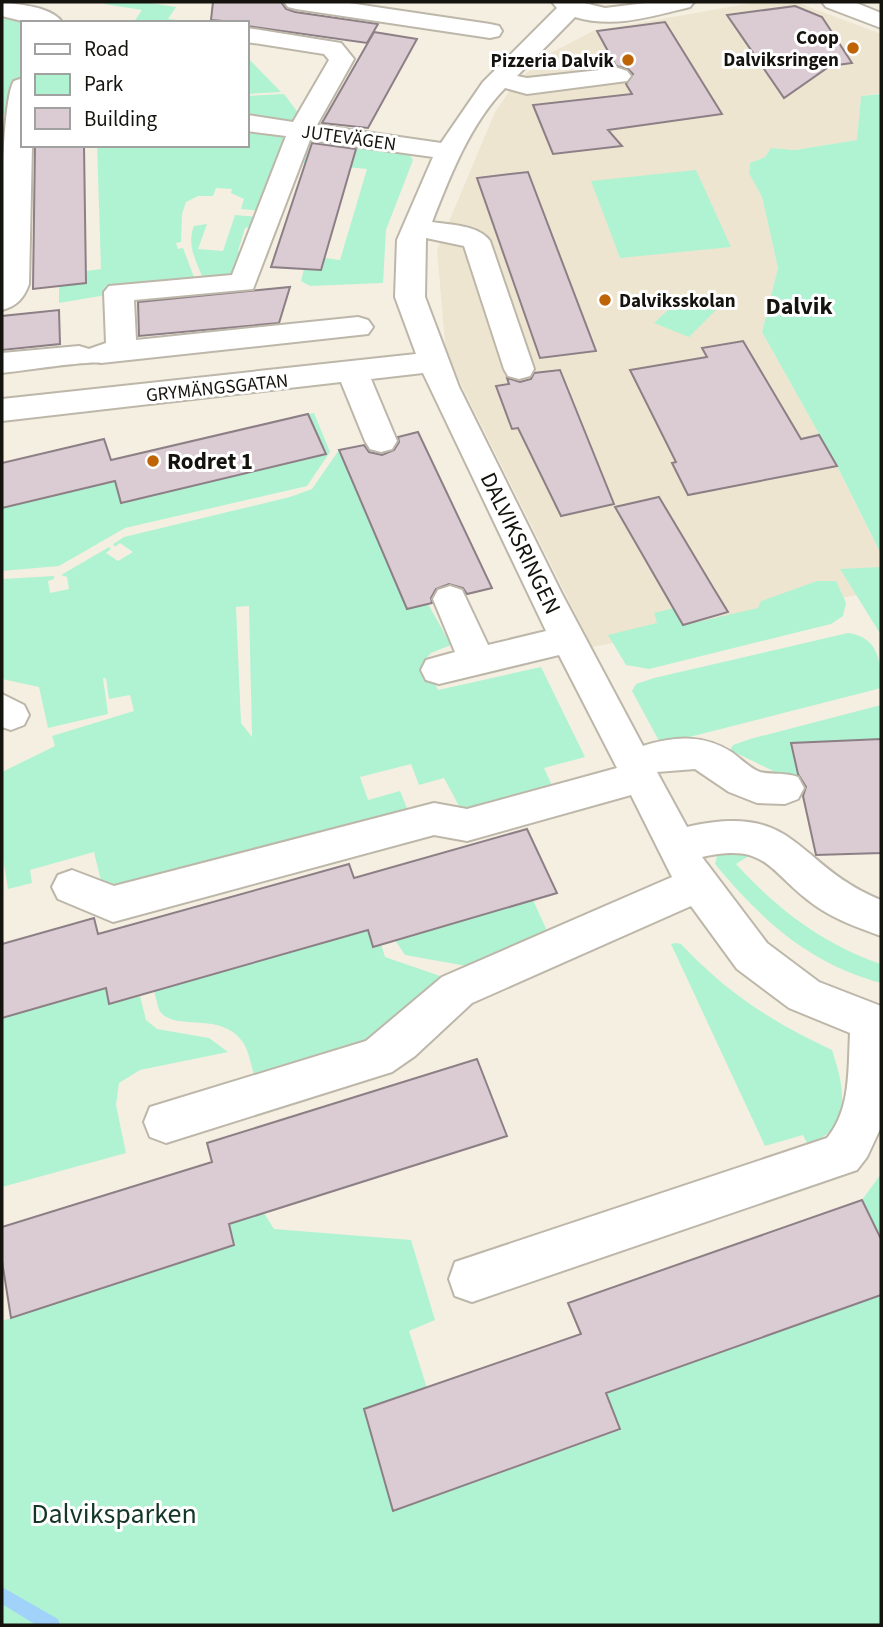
<svg xmlns="http://www.w3.org/2000/svg" width="883" height="1627" font-family="'Source Sans 3',sans-serif">
	<rect width="100%" height="100%" fill="#f5efe2"/>
	<path fill="#eee5d0" d="M758,2H796L881,34V93L861,96L858,140L795,150L771,148L765,157L750,163L749,172L762,197L778,268L762,332L837,466L881,554V587L857,595L592,647L446,354L437,250L495,112L516,82L547,55L593,31Z"/>
	<path fill="#b0f3d2" fill-rule="evenodd" d="M106,2H143L176,7L168,19L179,20L133,23L142,10L104,4Z
		M2,13L29,17L40,23H23V80L8,114L2,115Z
		M247,57L281,92L247,94Z
		M284,94L299,114L292,125L247,118V96Z
		M881,94V554L837,466L762,332L778,268L762,197L749,173L750,163L765,157L771,148L795,150L857,140L861,96Z
		M247,130L288,135L263,211L241,209L244,199L231,193L232,189L216,188L213,196H198L186,202L182,214L181,242L176,243L178,249L183,248L195,280L59,303V286L86,283V271L101,269L97,145H247Z
		M320,141L407,151L413,160L386,230L383,283L310,286L301,281L304,269L321,270L325,258L340,260L367,169L303,163L308,145Z
		M696,170L731,247L620,258L591,181Z
		M235,215L259,217L256,226L245,228L238,251L246,256L243,268L231,277L204,281C197,263 186,245 194,226L207,224L198,249L223,251Z
		M683,296L717,309L689,337L654,323Z
		M314,413L330,452L307,486L125,528L59,566L2,571V508L115,481L121,503L325,455L308,414Z
		M339,450L407,609L428,604L451,645L431,653L424,661L438,690L541,667L585,757L544,768L555,792L472,812L459,806L444,778L419,785L411,764L360,777L368,800L400,791L409,813L122,888L101,881L94,852L30,870L32,883L8,889L2,852V772L55,746L52,736L134,711L130,695L109,699L106,678H103L108,714L48,728L39,687L2,679V579L54,576V579L48,581L50,593L69,589L67,577L61,575L109,547L111,549L106,553L118,561L133,552L120,543L115,547L113,544L124,537L290,497L312,489ZM249,606L252,737L241,723L236,607Z
		M881,567V635L840,569Z
		M817,581H836L846,603L843,616L831,624L649,669L626,665L608,635L657,623L654,613L674,608L684,625L758,608L761,601Z
		M848,633C879,637 881,662 881,688L666,743L659,741L632,691L636,684L654,678Z
		M881,705V740L791,743L800,784L730,750L733,745L750,739Z
		M757,851L736,864C777,909 823,944 881,964V983C809,963 762,921 715,864L718,852Z
		M533,900L548,933L467,966L405,955L395,940Z
		M368,930L372,946L381,944L385,957L446,978L413,1001L387,1038L255,1077C251,1067 249,1050 242,1041C219,1010 173,1033 159,1010L154,991Z
		M676,943L681,944C727,993 772,1022 832,1050C844,1086 854,1127 808,1145L803,1135L765,1146L671,944Z
		M106,988L110,1004L140,996L146,1020L157,1029L209,1038L228,1052L140,1070L119,1083L116,1105L126,1153L2,1187V1018Z
		M881,1174V1239L862,1200Z
		M264,1213L274,1229L411,1240L435,1320L409,1331L427,1388L364,1410L394,1511L620,1430L606,1393L881,1295V1625H2V1321L234,1245L229,1224Z"/>
	<g fill="none" stroke-linecap="round" stroke-linejoin="round">
		<path fill="#a1d3fa" fill-rule="evenodd" d="M2,1587L58,1619L60,1625H36L2,1604Z"/>
	</g>
	<path fill="#dbcbd2" stroke="#8c7f85" stroke-width="2" d="M213,2H281L286,9L295,12L378,24L367,43L247,26V23L211,20Z
		M795,6L822,17L852,63L830,66L784,98L727,15Z
		M665,22L722,114L608,130L622,146L553,154L533,105L632,94L626,84L633,74L628,69L616,66L597,31Z
		M374,32L417,39L368,128L322,123Z
		M312,143L356,149L321,270L271,267Z
		M35,145H84L86,283L33,289Z
		M528,172L596,351L540,358L477,178Z
		M290,287L279,323L139,336L138,302Z
		M59,310L60,344L2,350V316Z
		M743,341L801,439L819,435L837,466L688,495L672,463L676,462L630,370L707,357L702,348Z
		M560,370L614,504L561,516L518,428L512,429L496,386L509,384L507,378L520,382L531,379L534,373Z
		M308,414L326,454L121,503L115,481L2,508V463L104,439L111,460Z
		M418,432L492,588L467,594L463,588L449,584L436,589L431,598L432,603L407,609L339,450L364,445L369,452L382,455L394,450L399,442L398,437Z
		M659,497L714,589L728,612L683,625L615,507Z
		M881,739V853L816,855L803,796L806,787L798,774L791,743Z
		M527,829L557,893L373,947L368,930L109,1004L106,988L2,1018V944L94,918L98,934L349,864L354,878Z
		M477,1059L507,1136L229,1224L234,1245L11,1318L2,1261V1227L212,1162L207,1143Z
		M862,1200L881,1239V1295L606,1393L620,1429L393,1511L364,1409L581,1334L568,1303Z"/>
	<g fill="none" stroke-linecap="round" stroke-linejoin="round">
		<defs>
			<path id="minor" d="M2,2C20,5 51,6 63,23H30L2,16Z
				M284,2H342L490,24L499,26L502,31L499,36L490,38L296,9L288,7Z
				M552,2H580L605,8L654,2H694L690,7C653,16 614,29 575,17L517,76L527,78L618,68L627,71L631,76L627,81L527,94L505,88C470,124 450,176 432,222C450,225 479,225 490,241L534,369L530,376L519,379L508,376L504,369L464,246L426,238L425,297L459,387L562,594L643,746C675,736 704,734 733,753C741,759 751,769 760,772C773,775 785,772 798,777L804,788L798,799L785,804L757,803L729,792L695,769L657,772L687,827C799,801 794,865 881,900V936C857,927 833,919 813,904C768,871 767,842 702,857L767,943L819,982L881,1006V1127L867,1157L857,1170L472,1302L455,1296L449,1279L455,1262L827,1138C851,1109 848,1070 850,1033L789,1008L737,969L691,906L472,1003L415,1056L392,1072L166,1143L150,1137L144,1122L150,1107L366,1041L442,977L672,877L631,795L467,841L434,835L113,922L58,899L52,887L58,875L72,870L114,886L434,803L467,809L617,768L559,655L439,684L426,680L421,670L426,660L455,652L433,599L438,590L450,586L462,590L488,645L546,631L423,373L371,379L397,441L392,449L381,452L370,449L365,441L341,382L2,421V399L416,354L395,297L397,240L433,157L310,140L253,289L134,300L136,340L358,317L368,320L373,327L368,334L101,363C92,360 20,371 2,373V353L79,346L89,349L106,343L104,292L109,286L232,275L286,136L247,131V115L293,122L329,60L324,54L247,42V28L341,43L354,59L317,125L441,143L483,82L557,8Z
				M822,2H854L881,13V28L826,7Z
				M23,78V145H32L29,284C24,298 17,306 2,310C0,277 0,100 14,81Z
				M2,694L24,705L29,715L24,725L11,730L2,727Z"/>
		</defs>
		<use href="#minor" stroke="#bdb7aa" stroke-width="4"/>
		<use href="#minor" fill="#fff" fill-rule="evenodd"/>
	</g>
	<g fill="#be6407" stroke="#fff" stroke-width="2.5">
		<circle cx="853" cy="48" r="7"/>
		<circle cx="628" cy="60" r="7"/>
		<circle cx="605" cy="300" r="7"/>
		<circle cx="153" cy="461" r="7"/>
	</g>
	<g text-anchor="middle" stroke-width="6" stroke-linejoin="round" paint-order="stroke">
		<g font-size="19" font-weight="bold" fill="#15130e" stroke="#fff" text-anchor="end">
			<text x="839" y="44">Coop<tspan x="839" dy="22">Dalviksringen</tspan></text>
			<text x="614" y="67">Pizzeria Dalvik</text>
			<text x="619" y="307" text-anchor="start">Dalviksskolan</text>
		</g>
		<g font-size="19" fill="#15130e" stroke="#fff">
			<text transform="translate(349 137) rotate(8)" y="7">JUTEVÄGEN</text>
			<text transform="translate(217 387) rotate(-6)" y="7">GRYMÄNGSGATAN</text>
		</g>
		<g font-size="23" font-weight="bold" fill="#15130e" stroke="#fff" text-anchor="start">
			<text x="167" y="469">Rodret 1</text>
		</g>
		<g font-size="23" fill="#15130e" stroke="#fff">
			<text transform="translate(521 543) rotate(64)" y="8">DALVIKSRINGEN</text>
		</g>
		<g font-size="24" font-weight="bold" fill="#15130e" stroke="#fff">
			<text x="799" y="314">Dalvik</text>
		</g>
		<g font-size="28" fill="#133627" stroke="#fff">
			<text x="114" y="1523">Dalviksparken</text>
		</g>
	</g>
	<rect width="883" height="1627" fill="none" stroke="#15130e" stroke-width="7"/>
	<rect x="21" y="21" width="228" height="126" fill="#ffffff" stroke="#a1a19f" stroke-width="2"/>
	<rect x="35" y="44" width="35" height="10" fill="#ffffff" stroke="#a1a19f" stroke-width="2"/>
	<text x="84" y="56" font-size="21" fill="#15130e">Road</text>
	<rect x="35" y="74" width="35" height="21" fill="#b0f3d2" stroke="#a1a19f" stroke-width="2"/>
	<text x="84" y="91" font-size="21" fill="#15130e">Park</text>
	<rect x="35" y="108" width="35" height="21" fill="#dbcbd2" stroke="#a1a19f" stroke-width="2"/>
	<text x="84" y="126" font-size="21" fill="#15130e">Building</text>
</svg>
